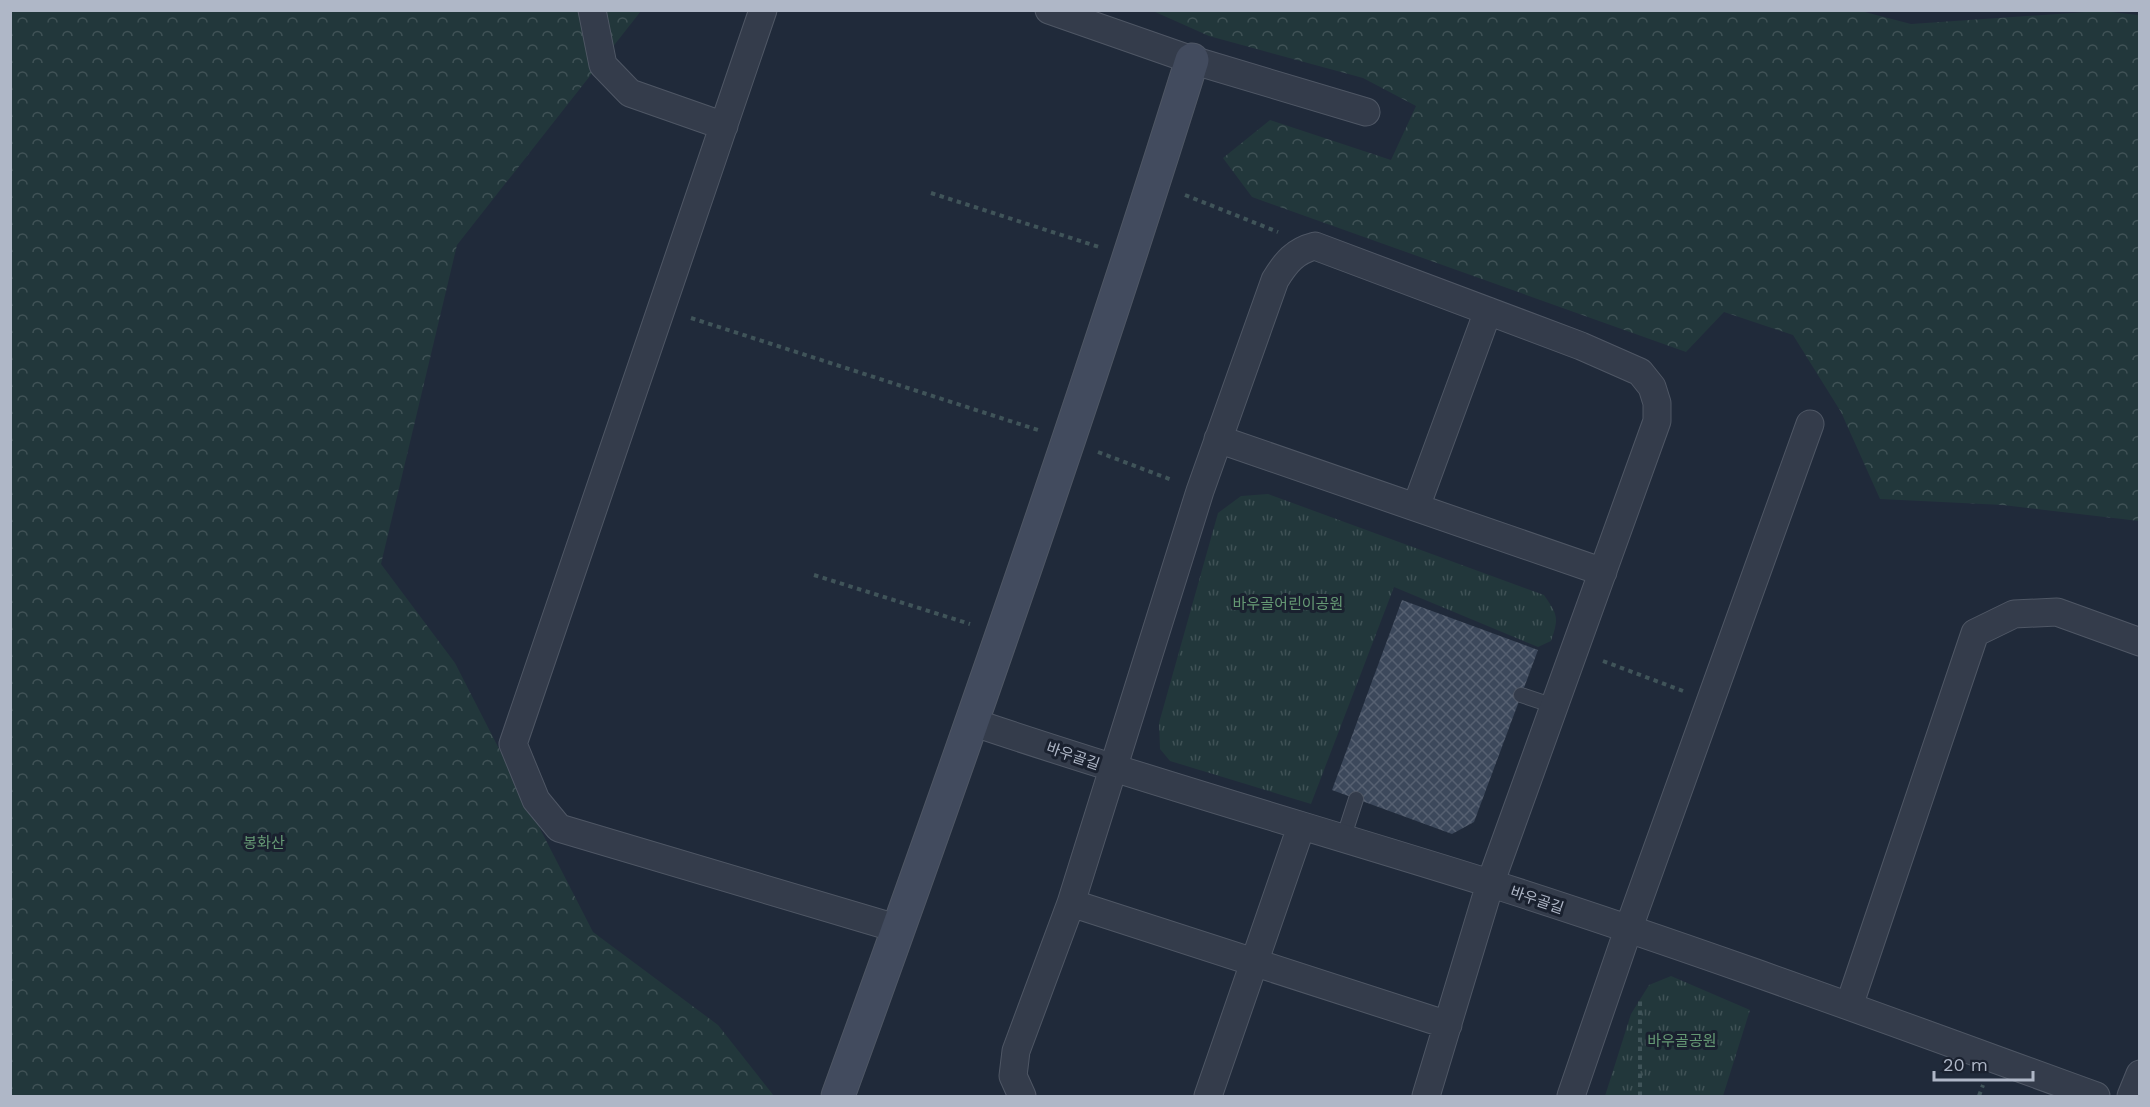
<svg xmlns="http://www.w3.org/2000/svg" width="2150" height="1107" font-family="'Work Sans','Noto Sans KR',sans-serif">
	<defs>
		<pattern id="forest-crowns" width="20" height="18" patternUnits="userSpaceOnUse" patternTransform="scale(1.5)"><rect width="20" height="18" fill="#22373b"/><path d="M2 6a3 3 0 1 1 6 0M12 15a3 3 0 1 1 6 0" fill="none" stroke="#405256"/></pattern>
		<pattern id="park-tufts" width="24" height="20" patternUnits="userSpaceOnUse" patternTransform="scale(1.5)"><rect width="24" height="20" fill="#22373b"/><path d="M3 7l-1-3M5 7V3M7 7l1-3M15 17l-1-3M17 17v-4M19 17l1-3" fill="none" stroke="#405256"/></pattern>
		<pattern id="building-cross-hatch" width="8" height="8" patternUnits="userSpaceOnUse" patternTransform="scale(1.5)"><rect width="8" height="8" fill="#3c485b"/><path d="M0 0l8 8M0 8l8-8" fill="none" stroke="#566071"/></pattern>
	</defs>
	<rect width="100%" height="100%" fill="#202a3a"/>
	<path fill="url(#forest-crowns)" d="M10,11H641L457,245L381,564L455,663L593,932L718,1025L774,1096H11Z
		M1861,11L1911,24L2101,11L2139,15V521L2003,505L1880,499L1841,412L1793,335L1724,312L1686,352L1252,197L1223,158L1270,120L1391,160L1416,106L1363,78L1209,36L1153,11Z"/>
	<path fill="url(#park-tufts)" d="M1268,494L1544,595C1558,615 1559,618 1551,641L1538,647L1394,587L1311,804L1170,761L1160,749L1159,723L1218,513L1241,496Z
		M1671,976L1750,1010L1723,1096H1605L1631,1014L1649,985Z"/>
	<path fill="url(#building-cross-hatch)" d="M1402,600L1538,650L1474,822L1452,834L1332,790Z"/>
	<g fill="none" stroke-linecap="round" stroke-linejoin="round">
		<defs>
			<path id="lane" d="M1521,695L1554,706
				M1343,839L1356,799"/>
			<path id="street" d="M592,10L603,65L630,93L724,126
				M763,10L513,744L536,800L559,828L899,929
				M1049,10L1192,60L1366,112
				M1218,439L1603,572
				M1416,507L1488,311
				M972,722C1143,780 1317,829 1489,883C1694,948 1895,1023 2096,1096
				M1071,903L1448,1025
				M1849,1006L1975,633L2014,614L2057,612L2140,642
				M1022,1096L1013,1076L1016,1051L1071,903L1200,491L1275,280C1286,262 1295,251 1315,246L1581,346L1640,372L1652,387L1657,403V421L1490,884L1426,1096
				M1208,1096L1301,827
				M1571,1096L1628,930L1810,424
				M2131,1096L2140,1074"/>
			<path id="secondary" d="M838,1096C963,753 1083,409 1192,60"/>
		</defs>
		<use href="#lane" stroke="#4f5765" stroke-width="16"/>
		<use href="#street" stroke="#4f5765" stroke-width="29"/>
		<use href="#secondary" stroke="#4f5765" stroke-width="35"/>
		<path stroke="#405459" stroke-width="4" stroke-dasharray="4.5 4.5" stroke-linecap="butt" d="M931,193L1099,247
			M1185,195L1278,232
			M691,318L1038,430
			M1098,452L1172,480
			M814,575L970,624
			M1603,661L1683,691
			M1640,1096V999
			M1979,1096L1983,1085"/>
		<use href="#lane" stroke="#343c4b" stroke-width="14"/>
		<use href="#street" stroke="#343c4b" stroke-width="27"/>
		<use href="#secondary" stroke="#424b5e" stroke-width="33"/>
	</g>
	<g text-anchor="middle" stroke-width="6" stroke-linejoin="round" paint-order="stroke">
		<g font-size="15" fill="#659974" stroke="#1a212f">
			<text x="1288" y="609">바우골어린이공원</text>
			<text x="264" y="848">봉화산</text>
			<text x="1682" y="1046">바우골공원</text>
		</g>
		<g font-size="15" fill="#afb7c7" stroke="#1a212f">
			<text transform="translate(1073 756) rotate(19)" y="5">바우골길</text>
			<text transform="translate(1537 900) rotate(19)" y="5">바우골길</text>
		</g>
	</g>
	<rect width="2150" height="1107" fill="none" stroke="#afb7c7" stroke-width="24"/>
	<path d="M1934 1071v9h99v-9" fill="none" stroke="#afb7c7" stroke-width="3"/>
	<text x="1943" y="1071" font-size="18" fill="#afb7c7" stroke="#1a212f" stroke-width="4.5" paint-order="stroke">20 m</text>
</svg>
